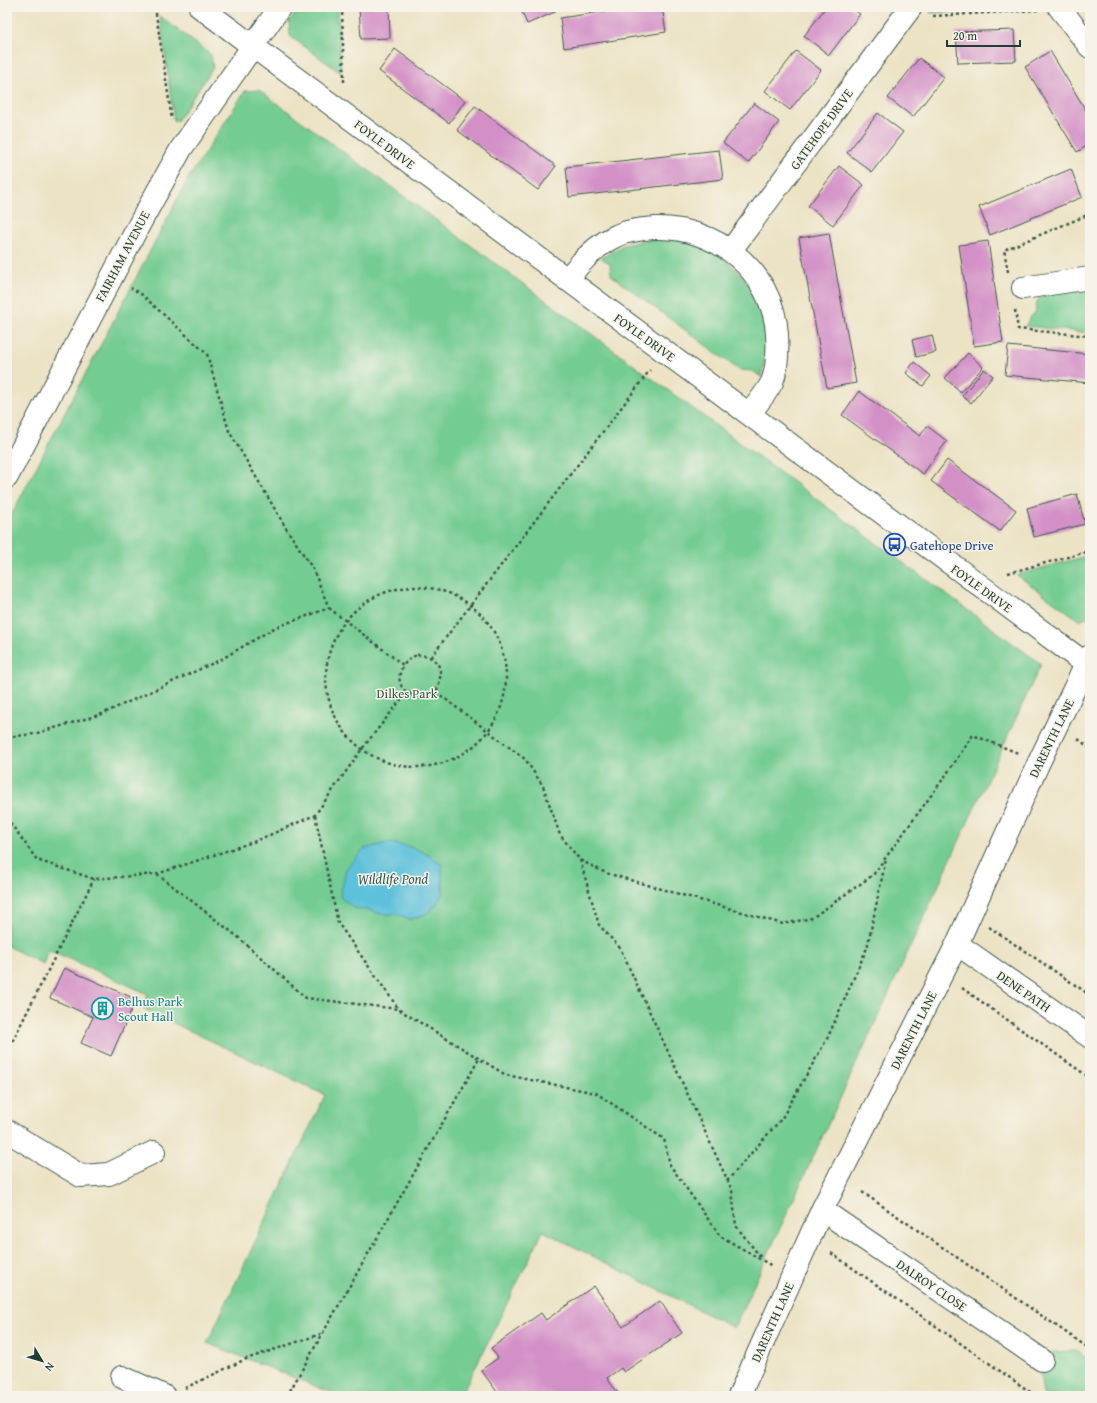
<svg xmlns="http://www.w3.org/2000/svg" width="1097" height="1403" font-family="'Gentium Book Plus',serif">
	<rect width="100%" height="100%" fill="#f7f3e8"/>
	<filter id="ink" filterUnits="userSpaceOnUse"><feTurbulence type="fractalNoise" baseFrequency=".025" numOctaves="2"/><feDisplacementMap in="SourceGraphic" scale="8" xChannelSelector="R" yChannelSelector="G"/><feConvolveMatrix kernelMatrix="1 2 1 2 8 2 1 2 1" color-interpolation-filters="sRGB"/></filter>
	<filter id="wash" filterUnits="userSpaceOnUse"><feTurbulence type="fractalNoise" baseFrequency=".012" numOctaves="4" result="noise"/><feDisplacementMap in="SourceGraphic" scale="16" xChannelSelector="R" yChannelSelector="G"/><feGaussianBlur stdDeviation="0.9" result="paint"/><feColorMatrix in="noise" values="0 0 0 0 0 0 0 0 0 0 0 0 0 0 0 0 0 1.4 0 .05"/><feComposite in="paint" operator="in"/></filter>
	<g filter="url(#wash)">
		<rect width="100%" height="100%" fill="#ece3c5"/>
		<path fill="#73cc92" stroke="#498463" d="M302,7H338L341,73L290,36L289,21Z
			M935,7H1035L930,13Z
			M160,16L211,55L213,68L177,121L174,122Z
			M259,90L1041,664L734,1328L543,1231L461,1396H340L207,1343L325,1095L142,1008L148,994L49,950L43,964L7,946V523L188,179L245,91Z
			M677,238C687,241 697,243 706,248C756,274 777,323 761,377L753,371L739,370L611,275L610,264L601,258L623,245L652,239Z
			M1090,285V333L1025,326L1032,315L1035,314L1037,302L1041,295Z
			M1090,555V616L1079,620L1017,575Z
			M1076,1351L1090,1360V1396H1045L1043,1394L1040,1375L1053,1352Z"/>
		<path fill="#5dc1db" stroke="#3e7f88" d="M387,843C409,845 425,850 442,865L443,893L435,906L426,914L415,918L410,919L397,914H381L369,910L354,908L340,897L346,869L364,849Z"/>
		<g id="blocks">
			<path fill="#d390c7" d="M359,7H389L390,38L361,39Z
				M520,7H552L555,12L527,24Z
				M635,7H662L666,32L564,48L560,18Z
				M826,7H850L860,14L829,55L804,36Z
				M1014,30L1016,61L958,63L956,32Z
				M395,49L465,101L449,123L379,71Z
				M796,51L821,70L790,110L765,91Z
				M1050,51L1090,117V144L1077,152L1025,67Z
				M919,58L944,77L913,117L888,98Z
				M754,103L779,122L748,163L723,143Z
				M475,106L556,166L538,190L457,130Z
				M878,113L903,132L872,172L847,153Z
				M719,150L723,179L569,197L566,167Z
				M839,166L864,185L833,225L808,206Z
				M1071,169L1082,197L990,235L979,207Z
				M829,233L856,383L827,388L799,238Z
				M988,241L1003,342L974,346L959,245Z
				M932,335L936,352L916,357L912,340Z
				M1008,346L1090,354V383L1005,375Z
				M968,353L983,367L961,392L945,378Z
				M914,362L931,376L923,386L906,373Z
				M984,369L993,376L971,403L962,396Z
				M859,391L920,436L927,426L947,441L923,474L842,415Z
				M947,460L1016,510L1000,531L931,481Z
				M1077,494L1085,524L1034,537L1027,508Z
				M64,968L136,999L111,1056L81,1043L93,1017L50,998Z
				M594,1286L623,1327L660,1301L682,1333L624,1372L621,1368L607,1378L620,1396H500L481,1370L498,1358L491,1348L541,1313L546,1320Z"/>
		</g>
	</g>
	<g filter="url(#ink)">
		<use href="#blocks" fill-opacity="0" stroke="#3e564a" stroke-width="1"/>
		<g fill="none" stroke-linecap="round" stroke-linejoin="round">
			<defs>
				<path id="street" d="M200,7L1090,667
					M1059,7L1090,47
					M731,250L911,7
					M567,280C581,261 596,245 616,236C628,230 643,229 655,228C716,226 773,271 777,334C778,350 778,367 772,382C766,394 757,404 749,414
					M1023,288L1090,278
					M7,477L140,223L181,149L280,7
					M957,944L1090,1037
					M7,1131L81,1176L109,1174L154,1152
					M822,1210L1042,1360
					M122,1377L164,1396
					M739,1396L822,1210L957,944L1039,762L1090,656"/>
			</defs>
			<use href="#street" stroke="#3e564a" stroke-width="24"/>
			<path stroke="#3e564a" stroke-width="2.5" stroke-dasharray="3 3" stroke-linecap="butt" d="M155,7L172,120
				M342,7L344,82
				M933,16L1038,10
				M1008,272L1004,250L1090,214
				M1015,310L1018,329L1090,336
				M1008,573L1090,551
				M326 677a90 90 0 1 1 180 0a90 90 0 1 1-180 0Z
				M329,608L403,665
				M417,655C442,655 444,673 436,692C429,693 425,697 418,696C392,693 395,663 417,655Z
				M431,657L650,370
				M436,692L525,759L543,786L560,835L580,860L606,873L783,924L812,918L873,875L946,775L973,735L1018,753
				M7,737L34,734L102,714L220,660L276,627L329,608L313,569L286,528L229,431L207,354L141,294L131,288
				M1078,739L1090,748
				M315,815L338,923L398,1008
				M7,818L37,860L94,879L157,874L256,841L315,815L362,749L407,692
				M580,860L599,925L620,948L732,1190L736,1226L762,1259
				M157,874L238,937L306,998L398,1009L506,1075L596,1093L664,1139L670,1165L720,1236L772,1266
				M989,927L1090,995
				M962,988L1090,1078
				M7,1052L94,879
				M727,1181L782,1118L828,1037L867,948L886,859
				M862,1192L1090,1349
				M831,1253L1036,1396
				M185,1388L246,1359L321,1334
				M287,1396L479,1059"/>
			<use href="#street" stroke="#fff" stroke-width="22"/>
		</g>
	</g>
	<defs>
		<symbol id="bus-ring" viewBox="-11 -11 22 22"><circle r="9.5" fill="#f7f3e8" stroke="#1a4fb4" stroke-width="1.5"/><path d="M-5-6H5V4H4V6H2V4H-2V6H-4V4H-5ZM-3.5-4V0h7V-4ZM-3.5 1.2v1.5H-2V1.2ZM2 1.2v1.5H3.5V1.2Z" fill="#1a4fb4"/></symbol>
		<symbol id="building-ring" viewBox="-11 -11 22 22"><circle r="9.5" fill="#f7f3e8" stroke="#0f9aa8" stroke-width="1.5"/><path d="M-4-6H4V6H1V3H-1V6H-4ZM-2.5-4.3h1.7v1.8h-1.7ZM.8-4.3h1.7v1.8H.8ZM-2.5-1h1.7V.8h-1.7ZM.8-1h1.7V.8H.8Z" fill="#0f9aa8"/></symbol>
	</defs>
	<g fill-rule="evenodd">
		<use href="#bus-ring" x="882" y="532" width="25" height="25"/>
		<use href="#building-ring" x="90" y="996" width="25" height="25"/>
	</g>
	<g text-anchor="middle" stroke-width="3" stroke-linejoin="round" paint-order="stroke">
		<g font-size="13" fill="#1f3d34" stroke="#f7f3e8">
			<text transform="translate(821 129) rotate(-54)" y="5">GATEHOPE DRIVE</text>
			<text transform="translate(385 144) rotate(37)" y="5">FOYLE DRIVE</text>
			<text transform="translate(122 256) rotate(-62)" y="5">FAIRHAM AVENUE</text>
			<text transform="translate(645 337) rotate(36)" y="5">FOYLE DRIVE</text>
			<text transform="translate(982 588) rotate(36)" y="5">FOYLE DRIVE</text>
			<text transform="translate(1051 738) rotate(-64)" y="5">DARENTH LANE</text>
			<text transform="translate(1024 991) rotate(35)" y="5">DENE PATH</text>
			<text transform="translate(913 1030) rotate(-63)" y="5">DARENTH LANE</text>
			<text transform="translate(932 1285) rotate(34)" y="5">DALROY CLOSE</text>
			<text transform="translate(772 1322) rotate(-66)" y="5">DARENTH LANE</text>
		</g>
		<g font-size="13" fill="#164399" stroke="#f7f3e8" text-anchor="start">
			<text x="910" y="550">Gatehope Drive</text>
		</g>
		<g font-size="13" fill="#305a47" stroke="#f7f3e8">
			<text x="407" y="698">Dilkes Park</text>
		</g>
		<g font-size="13" fill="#0d838f" stroke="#f7f3e8" text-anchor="start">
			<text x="118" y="1006">Belhus Park<tspan x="118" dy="15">Scout Hall</tspan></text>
		</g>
		<g font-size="14" font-style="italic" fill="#2e5e5e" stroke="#f7f3e8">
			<text x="393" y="884">Wildlife Pond</text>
		</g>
	</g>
	<rect width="1097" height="1403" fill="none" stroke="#f7f3e8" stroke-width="24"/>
	<g transform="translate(42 1361) rotate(128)" stroke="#f7f3e8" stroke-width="3" paint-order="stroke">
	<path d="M0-3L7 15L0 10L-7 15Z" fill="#1f3d34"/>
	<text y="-6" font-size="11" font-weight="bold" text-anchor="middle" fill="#1f3d34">N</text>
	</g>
	<path d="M947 40v6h73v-6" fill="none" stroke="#1f3d34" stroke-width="2"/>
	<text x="953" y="40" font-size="12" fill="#1f3d34" stroke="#f7f3e8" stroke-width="3" paint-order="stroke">20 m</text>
</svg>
